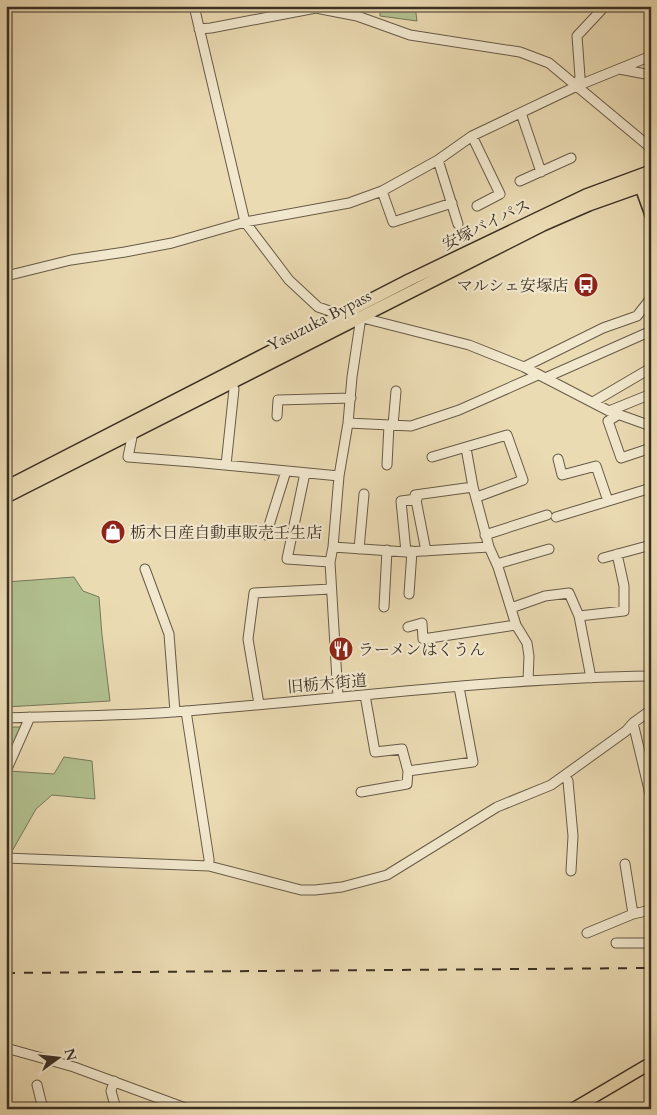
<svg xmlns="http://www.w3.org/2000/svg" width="657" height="1115" font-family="Cardo,'Noto Serif JP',serif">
	<rect width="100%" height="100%" fill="#ebdbb3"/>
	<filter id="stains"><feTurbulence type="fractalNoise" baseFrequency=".004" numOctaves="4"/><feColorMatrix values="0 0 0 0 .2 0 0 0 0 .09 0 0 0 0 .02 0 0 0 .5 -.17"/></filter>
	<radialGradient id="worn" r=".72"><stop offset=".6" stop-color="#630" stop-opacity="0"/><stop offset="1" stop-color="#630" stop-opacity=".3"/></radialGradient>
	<path fill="#b2c190" stroke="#76785a" d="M380,6H415L417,21L380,16Z
		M74,577L83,591L99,597L102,635L110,701L6,707V582Z
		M6,727H21L8,771L54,774L64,757L92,761L95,799L52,795L36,809L11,853L6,852Z"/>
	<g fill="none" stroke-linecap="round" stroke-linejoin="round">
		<defs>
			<path id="minor" d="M194,6L245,222L289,280L318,307L344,316
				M199,29L211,28L316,8L357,16L410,35L520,52L549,63L651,148
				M619,69L651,75
				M577,86L580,77L577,36L605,6
				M521,113L541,172
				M472,136L500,194L477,206
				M438,160L458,224
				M520,181L571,158
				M382,191L393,222L452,203
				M6,276L71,260L125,252L172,243L245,222L349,203L382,191L438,160L472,136L577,86L651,56
				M651,298L637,316L603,328L524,367L609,411L651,426
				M359,317L469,345L524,367
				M545,378L651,331
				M593,402L651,368
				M609,411L651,394
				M618,415L608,421L621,458L651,448
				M277,416L278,400L351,398
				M348,423L411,426L459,410L538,375
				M393,425L396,391
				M133,432L128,457L193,462L339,476
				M466,448L473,487L489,547
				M432,457L507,435L523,480L477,497
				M558,459L562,475L596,466L608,501
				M226,465L234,389
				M387,465L389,425
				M305,473L287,559L330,562
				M556,517L651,488
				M266,535L286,471
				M485,535L547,515
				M333,547L406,552L489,547L498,567L516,625L527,643L529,656L528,681
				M359,549L364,494
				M426,551L415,495L473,487
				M406,552L401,501L417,499
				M603,558L651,545
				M497,564L549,549
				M145,569L169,634L175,712
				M409,594L412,551
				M384,607L387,550
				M511,608L545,596L569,593L579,616L591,678
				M579,616L624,611V586L617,554
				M408,627L422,623L423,639L516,625
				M365,695L375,752L402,749L408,771
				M338,697L330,562L333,547L339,476L348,423L352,377L361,317
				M259,704L248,639L254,593L331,589
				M186,711L209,859V866
				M6,718C66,716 127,716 187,711C342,699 496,678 651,676
				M633,723L651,798
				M6,771L30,717
				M565,777L568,781L573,836L571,871
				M361,792L407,784L408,771L473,762L459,687
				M6,858L209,866L301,890H315L342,887L387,875L497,807L551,785L626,731L633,723L651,710
				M625,864L633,914
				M587,933L633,914L651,910
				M616,943H651
				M6,1048L74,1067L188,1109
				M114,1081L111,1091L116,1109
				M37,1085L43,1109"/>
			<path id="major" d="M638,179L651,215
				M6,487L409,280L586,195L651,171
				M6,497L543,225L589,205L651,183
				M573,1109L651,1063"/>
		</defs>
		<use href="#minor" stroke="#675b47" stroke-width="11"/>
		<use href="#major" stroke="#3b3023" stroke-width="14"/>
		<use href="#minor" stroke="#f2e8ce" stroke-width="9"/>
		<use href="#major" stroke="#ebdbb3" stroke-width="11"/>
		<path stroke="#3b3023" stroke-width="2" stroke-dasharray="9 9" stroke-linecap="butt" d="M6,973L651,968"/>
	</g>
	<defs>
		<symbol id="bus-disc" viewBox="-11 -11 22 22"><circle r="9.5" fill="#8f2418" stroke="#f2e8ce"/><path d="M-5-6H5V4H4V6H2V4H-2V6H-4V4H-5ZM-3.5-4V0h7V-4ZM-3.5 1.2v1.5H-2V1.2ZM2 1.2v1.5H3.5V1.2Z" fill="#fff"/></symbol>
		<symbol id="shop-disc" viewBox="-11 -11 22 22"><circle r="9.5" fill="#8f2418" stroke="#f2e8ce"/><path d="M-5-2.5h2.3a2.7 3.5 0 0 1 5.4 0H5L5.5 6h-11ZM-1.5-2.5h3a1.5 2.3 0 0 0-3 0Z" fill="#fff"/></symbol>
		<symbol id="restaurant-disc" viewBox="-11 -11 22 22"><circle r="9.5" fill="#8f2418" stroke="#f2e8ce"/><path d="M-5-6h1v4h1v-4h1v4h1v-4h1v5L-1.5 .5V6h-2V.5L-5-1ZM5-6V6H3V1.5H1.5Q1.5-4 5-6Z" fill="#fff"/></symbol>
	</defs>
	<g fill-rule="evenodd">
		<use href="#bus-disc" x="572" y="271" width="28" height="28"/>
		<use href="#shop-disc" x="99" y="518" width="28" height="28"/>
		<use href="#restaurant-disc" x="327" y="635" width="28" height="28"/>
	</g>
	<g text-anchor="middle" stroke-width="4.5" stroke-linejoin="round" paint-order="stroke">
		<g font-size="16" fill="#3b3023" stroke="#f2e8ce">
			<text transform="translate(486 224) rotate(-26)" y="6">安塚バイパス</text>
			<text transform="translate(319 320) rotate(-27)" y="6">Yasuzuka Bypass</text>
			<text transform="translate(327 683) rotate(-5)" y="6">旧栃木街道</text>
		</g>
		<g font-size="16" fill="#3b3023" stroke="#f2e8ce" text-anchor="start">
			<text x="568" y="291" text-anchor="end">マルシェ安塚店</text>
			<text x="130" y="538">栃木日産自動車販売壬生店</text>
			<text x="358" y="655">ラーメンはくうん</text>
		</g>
	</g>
	<rect width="657" height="1115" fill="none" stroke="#ebdbb3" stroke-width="25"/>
	<rect x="8" y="8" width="642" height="1100" fill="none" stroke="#3b3023" stroke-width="2.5"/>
	<rect x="12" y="12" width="632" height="1090" fill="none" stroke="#3b3023"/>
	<g transform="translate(58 1058) rotate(75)" stroke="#f2e8ce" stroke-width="4" paint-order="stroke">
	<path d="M0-4L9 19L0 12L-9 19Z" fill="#3b3023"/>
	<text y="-8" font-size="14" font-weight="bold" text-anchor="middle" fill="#3b3023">N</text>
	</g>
	<rect width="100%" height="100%" filter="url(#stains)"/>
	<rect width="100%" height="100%" fill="url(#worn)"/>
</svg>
